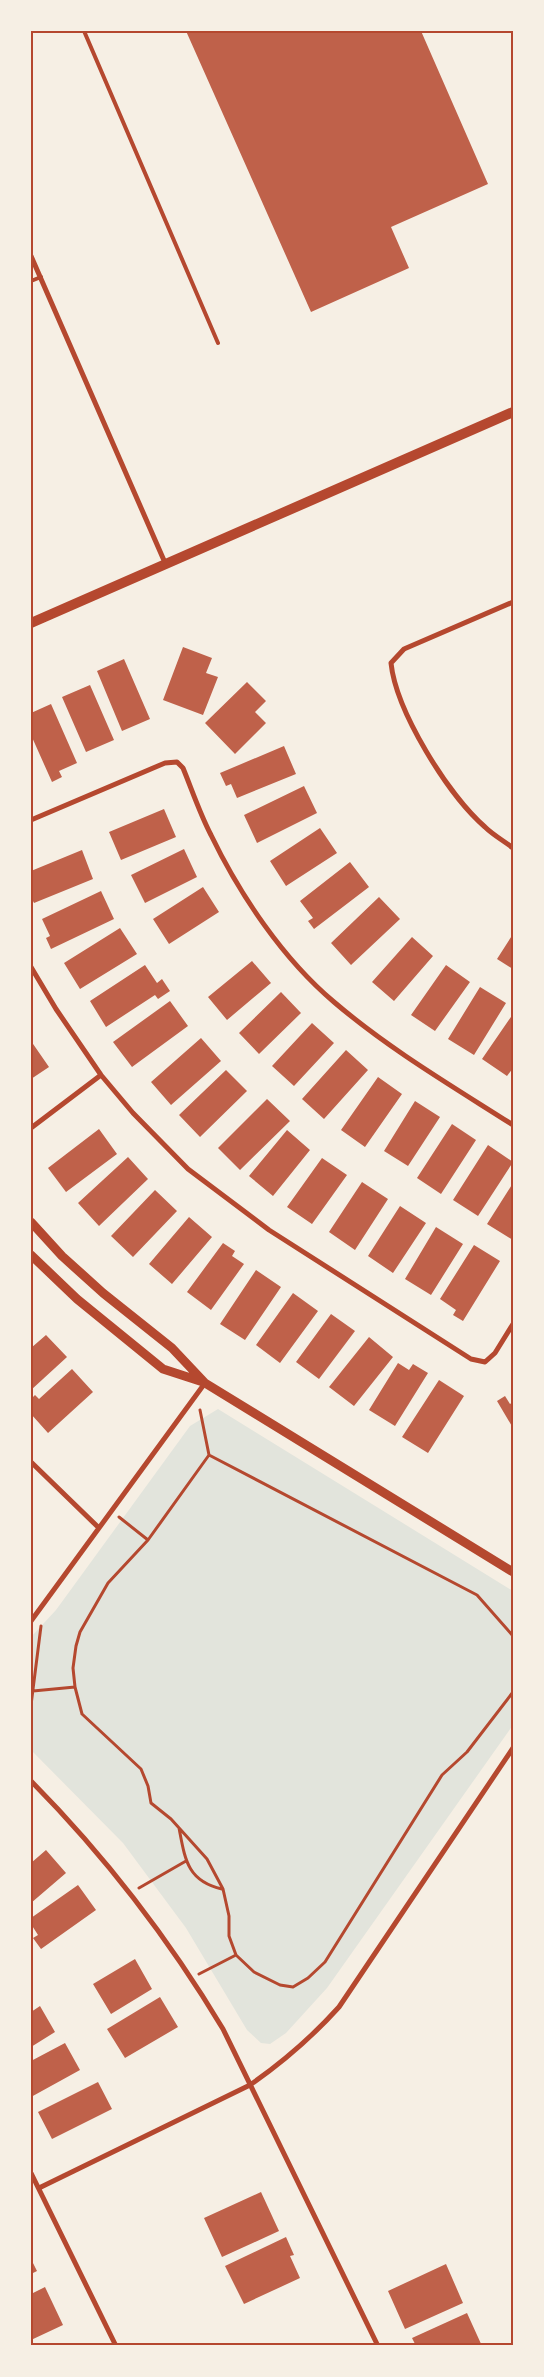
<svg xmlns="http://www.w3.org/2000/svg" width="544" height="2377" font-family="'Varela Round',sans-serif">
	<rect width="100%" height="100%" fill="#f6efe4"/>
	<path fill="#e2e4dc" d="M218,1409L513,1591V1725L327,1988L286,2033L270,2044L261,2043L247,2030L186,1928L123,1843L31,1750V1637L56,1610L190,1426Z"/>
	<path fill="#bf614a" d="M186,31H421L488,184L391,227L409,268L311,312Z
		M183,647L212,658L206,673L218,677L203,715L163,700Z
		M124,659L150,719L122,731L97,671Z
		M247,682L266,701L255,712L266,723L235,754L205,723Z
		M90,685L114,740L86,752L62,697Z
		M51,704L77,763L59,771L62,777L52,782L31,735V713Z
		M284,746L296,774L237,798L231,784L226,786L220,773Z
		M304,786L317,813L257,843L244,815Z
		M164,809L176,837L121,860L109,832Z
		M320,828L337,853L286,886L270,861Z
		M184,849L197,877L145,903L131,875Z
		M82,850L93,879L34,903L31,897V871Z
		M350,862L369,887L314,929L308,921L313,918L300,901Z
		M203,887L219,912L169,944L153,919Z
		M101,891L114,919L51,949L46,938L50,936L42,919Z
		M379,897L400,919L351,965L331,943Z
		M120,928L137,954L80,989L64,963Z
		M513,934V969L497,959Z
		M412,937L433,956L394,1001L372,982Z
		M252,961L271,983L227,1020L208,997Z
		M145,965L157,983L162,979L170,991L158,999L155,995L106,1027L90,1001Z
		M446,965L470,982L435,1031L411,1015Z
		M480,987L506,1003L474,1055L448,1039Z
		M281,992L301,1013L259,1054L239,1033Z
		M170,1001L188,1026L132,1067L113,1042Z
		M513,1014V1068L507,1076L482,1059Z
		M312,1023L334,1043L294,1086L272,1066Z
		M201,1038L221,1061L171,1105L151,1082Z
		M31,1041L49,1067L31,1079Z
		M346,1050L368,1070L324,1119L302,1099Z
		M226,1070L247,1091L200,1137L179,1115Z
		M378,1077L402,1094L365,1147L341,1130Z
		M267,1099L290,1121L240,1170L218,1148Z
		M415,1101L440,1117L408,1166L384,1151Z
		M452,1124L476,1140L441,1194L417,1178Z
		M99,1129L117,1154L66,1192L48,1168Z
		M287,1130L310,1150L273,1196L249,1176Z
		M488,1145L513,1162L478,1216L453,1200Z
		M128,1157L148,1179L99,1226L78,1203Z
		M322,1158L347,1175L312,1224L287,1207Z
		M362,1182L388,1199L355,1250L329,1232Z
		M513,1183V1240L487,1224Z
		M155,1190L177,1211L133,1257L111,1236Z
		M400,1206L426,1223L393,1273L368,1256Z
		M189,1217L212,1237L172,1284L149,1264Z
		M436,1227L463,1244L431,1295L405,1279Z
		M223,1243L235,1251L232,1256L244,1264L211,1310L187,1292Z
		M474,1245L500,1261L463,1321L453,1315L456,1310L440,1299Z
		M256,1270L281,1287L245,1340L220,1324Z
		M293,1293L318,1311L280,1363L256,1345Z
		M331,1314L355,1331L319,1379L296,1362Z
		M46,1335L67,1357L31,1390V1348Z
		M369,1337L393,1357L354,1406L329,1387Z
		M398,1363L409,1370L413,1364L428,1373L395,1426L369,1410Z
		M72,1369L93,1392L48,1433L31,1414V1399L35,1395L39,1399Z
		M439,1380L464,1396L428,1453L402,1437Z
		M505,1396L510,1404L513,1402V1428L497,1401Z
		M46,1850L66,1873L31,1903V1863Z
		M78,1885L96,1910L41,1949L33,1938L38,1935L31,1924V1918Z
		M135,1959L152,1989L111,2014L93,1984Z
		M160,1997L178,2027L125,2058L107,2029Z
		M40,2006L55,2032L31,2047V2012Z
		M65,2043L80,2070L31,2097V2061Z
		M98,2082L112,2109L52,2139L38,2112Z
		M261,2192L279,2231L222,2257L204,2218Z
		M286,2237L294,2255L290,2256L300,2278L244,2304L225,2266Z
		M31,2259L37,2271L31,2274Z
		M446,2264L463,2303L405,2329L388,2291Z
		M45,2287L63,2325L31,2340V2294Z
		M467,2313L482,2346H416L412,2338Z"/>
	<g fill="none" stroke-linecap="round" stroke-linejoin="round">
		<path stroke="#b5482f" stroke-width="3" d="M200,1410L209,1455L148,1540L108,1583L80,1632L76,1646L73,1668L75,1687L82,1714L141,1769L148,1786L151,1803L171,1819L207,1859L223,1889L229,1916V1936L236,1955L254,1972L280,1985L293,1987L308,1978L325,1962L442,1775L467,1752L513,1692
			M209,1455L477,1595L513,1636
			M119,1517L148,1540
			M33,1691L75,1687
			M31,1705L41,1626
			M179,1828C185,1859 187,1881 222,1889
			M139,1888L186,1861
			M199,1974L236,1955"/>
		<path stroke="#b5482f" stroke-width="4" d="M84,31L218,343
			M31,281L41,277"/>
		<path stroke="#b5482f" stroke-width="5" d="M31,256L166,565
			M513,602L404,649L391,663C396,711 448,795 485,827C493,835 504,841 513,848
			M31,820L165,763L177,762L183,768C192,790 200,814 211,835C240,895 283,959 334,1002C389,1049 452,1086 513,1125
			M31,967L56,1009L101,1075L133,1113L188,1169L269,1230L471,1359L485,1362L495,1353L513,1324
			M31,1128L101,1075
			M31,1462L99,1528
			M31,1621L205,1383
			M31,1781C105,1856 169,1939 223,2029L378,2346
			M31,2173L116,2346
			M39,2188L250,2085C283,2062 312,2037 339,2007L513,1748"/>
		<path stroke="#b5482f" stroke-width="9" d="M31,1222L62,1256L103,1293L172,1348L205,1383L513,1572
			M31,1255L77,1299L163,1369L203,1382"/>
		<path stroke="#b5482f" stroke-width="10" d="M31,623L513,412"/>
	</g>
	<rect width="544" height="2377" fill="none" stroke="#f6efe4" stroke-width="65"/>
	<rect x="32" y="32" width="480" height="2312" fill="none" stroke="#b5482f" stroke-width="2"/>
</svg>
